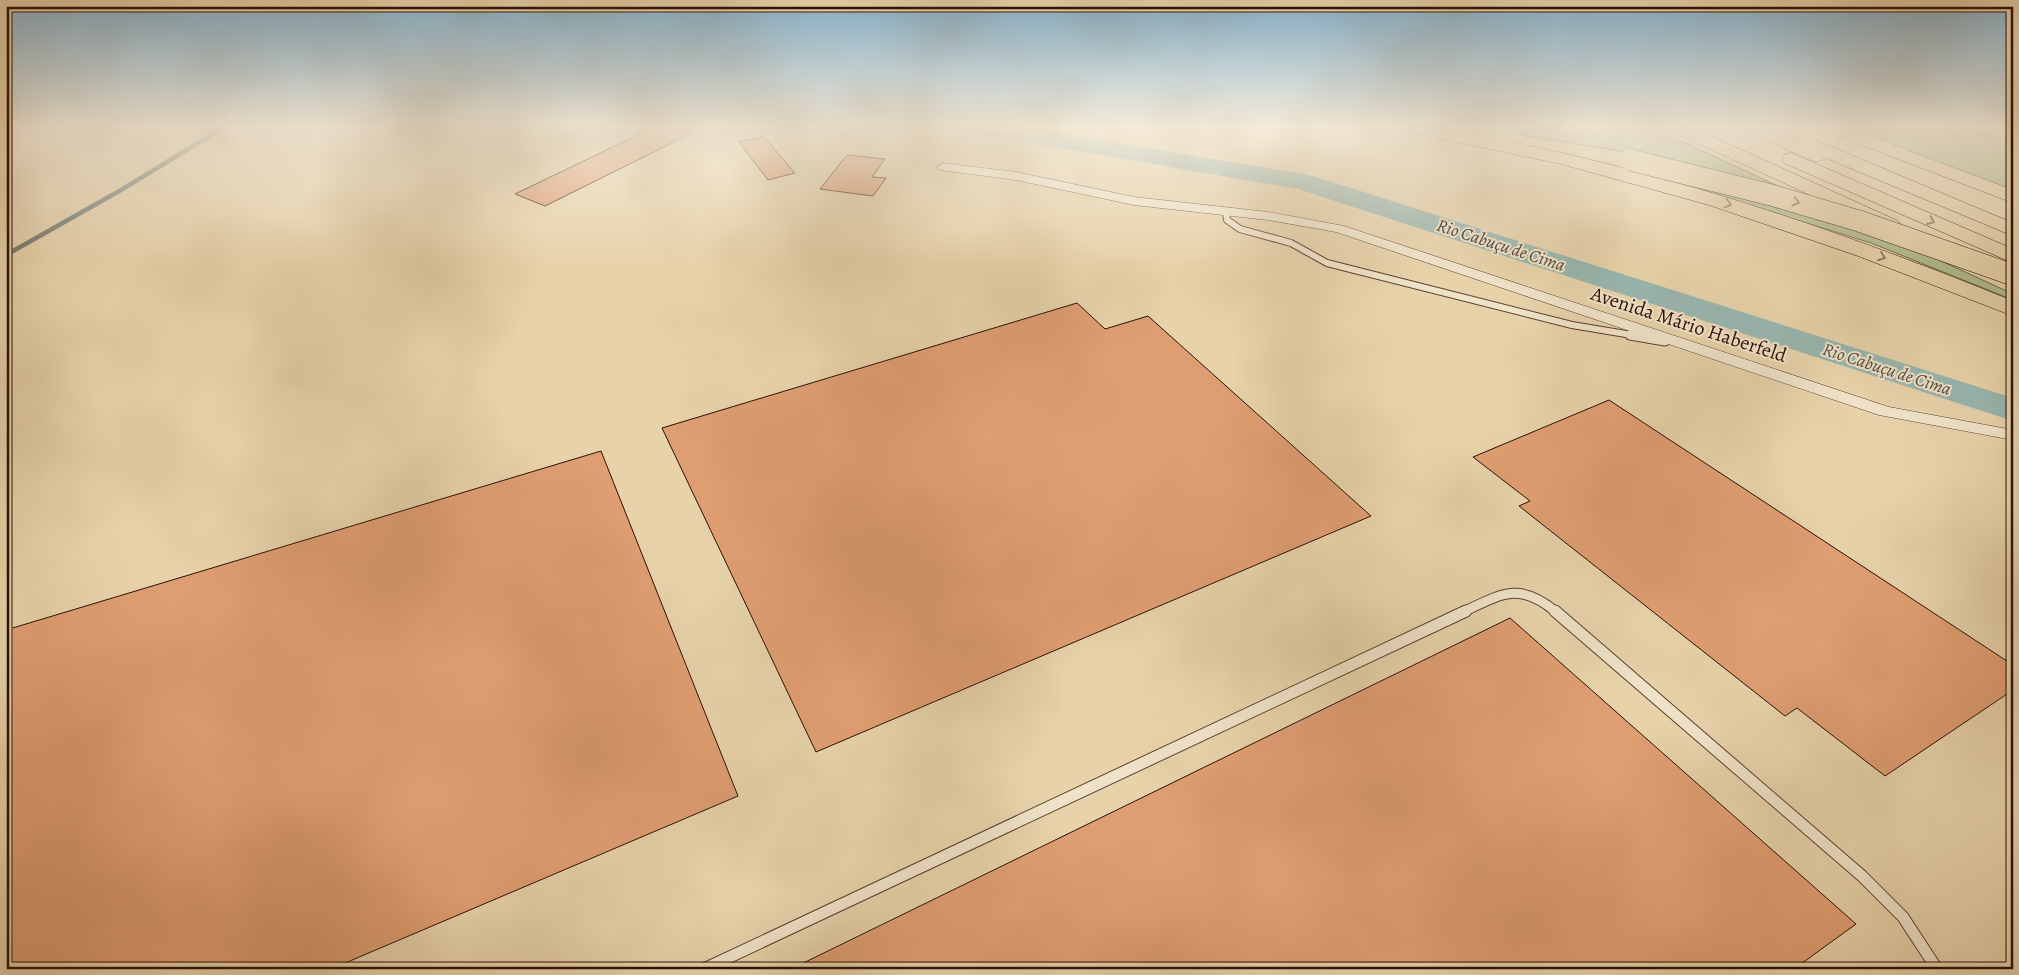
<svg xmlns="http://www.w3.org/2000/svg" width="2019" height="975" font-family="Alegreya,serif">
	<rect width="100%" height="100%" fill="#e7d2aa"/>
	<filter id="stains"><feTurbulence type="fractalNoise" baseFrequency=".004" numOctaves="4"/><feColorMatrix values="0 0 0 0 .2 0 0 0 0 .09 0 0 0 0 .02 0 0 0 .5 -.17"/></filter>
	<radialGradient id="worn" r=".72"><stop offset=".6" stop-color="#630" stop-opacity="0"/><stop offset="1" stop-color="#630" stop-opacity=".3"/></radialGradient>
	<path fill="#afbd8e" stroke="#6d664a" d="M1471,127H1650L2013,294V300L1871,243L1658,177L1644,155Z
		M1842,127H2013V194Z"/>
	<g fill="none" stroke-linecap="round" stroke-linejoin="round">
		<path stroke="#6c746b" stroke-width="4.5" d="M6,255L121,190L224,127"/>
		<path fill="#98b6af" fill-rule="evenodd" d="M966,127H1021L1313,176L2013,398V421L1298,189L978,134L969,132Z"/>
	</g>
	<path fill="#df9e72" stroke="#2b1006" d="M654,127H704L545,206L515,194Z
		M764,137L795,173L768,180L739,142Z
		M847,155L885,159L872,177L886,178L873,196L820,189Z
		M1077,303L1105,329L1148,316L1371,516L816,752L662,428Z
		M1609,400L2013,665V690L1885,776L1797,708L1785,716L1519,506L1530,501L1473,457Z
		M601,451L738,796L331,969H6V630Z
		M1510,618L1856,924L1794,969H791Z"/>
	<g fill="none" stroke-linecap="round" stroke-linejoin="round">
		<defs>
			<path id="service-far2" d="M1226,212L1227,220L1240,229L1291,243L1327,263L1572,325L1638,336"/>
			<path id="service-far1" d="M1630,335L1665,341
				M1463,612C1501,594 1520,581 1556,612"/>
			<path id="service" d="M1555,611L1862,876L1903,917L1937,969
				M704,969L1466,611"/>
			<path id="minor" d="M943,163L1016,172L1134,197L1268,212L1344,226L1889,407L2013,430V440L1879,415L1336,232L1268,220L1134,205L1016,180L939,170L937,167Z"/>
			<path id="motorway" d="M1400,127C1449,124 1498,139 1545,149C1706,185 1861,239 2013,301V316L1858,256L1709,205L1561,164L1409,132L1403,131Z
				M1668,127H1691L1898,221L1901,225L1898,229L1891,231L1884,229L1671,131Z
				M1742,127H1765L1794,139L1802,136L1808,137L2013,223V236L1826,158L1818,162L1811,160L1745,131Z
				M1822,127H1846L2013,190V203L1825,131Z
				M1942,127H2013V134L1951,132L1945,131Z
				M1791,153L2013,249V263L1784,163L1782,159L1784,155Z"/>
		</defs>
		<use href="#service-far2" stroke="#5a402f" stroke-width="8"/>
		<use href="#service-far1" stroke="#5a402f" stroke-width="11"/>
		<use href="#service" stroke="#5a402f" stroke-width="13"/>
		<use href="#minor" stroke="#5a402f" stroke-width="1"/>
		<use href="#motorway" stroke="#2b1006" stroke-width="1"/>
		<use href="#service-far2" stroke="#efe2c8" stroke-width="6"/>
		<use href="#service-far1" stroke="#efe2c8" stroke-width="9"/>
		<use href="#service" stroke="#efe2c8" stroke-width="11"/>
		<use href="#minor" fill="#efe2c8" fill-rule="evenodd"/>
		<use href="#motorway" fill="#e7d2aa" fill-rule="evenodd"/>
		<defs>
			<path id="motorway-bridge" d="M1630,160L1771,195L1859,221L2013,275"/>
		</defs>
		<use href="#motorway-bridge" stroke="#2b1006" stroke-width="22" stroke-linecap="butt"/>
		<use href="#motorway-bridge" stroke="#e7d2aa" stroke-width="21"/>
	</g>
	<defs><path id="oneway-chevron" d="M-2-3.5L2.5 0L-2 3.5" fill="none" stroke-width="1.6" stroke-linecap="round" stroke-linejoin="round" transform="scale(1.25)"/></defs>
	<g stroke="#927b60">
		<use href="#oneway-chevron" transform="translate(1796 202) rotate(16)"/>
		<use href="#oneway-chevron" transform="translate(1728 204) rotate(17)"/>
		<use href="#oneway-chevron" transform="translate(1931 221) rotate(24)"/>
		<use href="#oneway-chevron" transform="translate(1882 257) rotate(20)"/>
	</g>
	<linearGradient id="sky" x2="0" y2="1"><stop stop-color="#88b5d1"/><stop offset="0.48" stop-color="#f4ebd9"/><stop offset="1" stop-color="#f4ebd9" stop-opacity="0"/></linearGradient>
	<rect width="2019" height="263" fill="url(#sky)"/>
	<g text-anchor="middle" stroke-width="4" stroke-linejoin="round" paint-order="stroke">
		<g font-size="18" font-style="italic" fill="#514a41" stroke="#efe2c8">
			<text transform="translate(1501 245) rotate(18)" y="6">Rio Cabuçu de Cima</text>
			<text transform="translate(1887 369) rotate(18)" y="6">Rio Cabuçu de Cima</text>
		</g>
		<g font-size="20" fill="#2b1006" stroke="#efe2c8">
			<text transform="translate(1689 324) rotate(18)" y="7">Avenida Mário Haberfeld</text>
		</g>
	</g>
	<rect width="2019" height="975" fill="none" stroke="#e7d2aa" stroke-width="25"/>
	<rect x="8" y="8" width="2004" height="960" fill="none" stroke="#2b1006" stroke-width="2.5"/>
	<rect x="12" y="12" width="1994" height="950" fill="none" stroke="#2b1006"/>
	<rect width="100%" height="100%" filter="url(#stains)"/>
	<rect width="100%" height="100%" fill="url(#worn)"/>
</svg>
